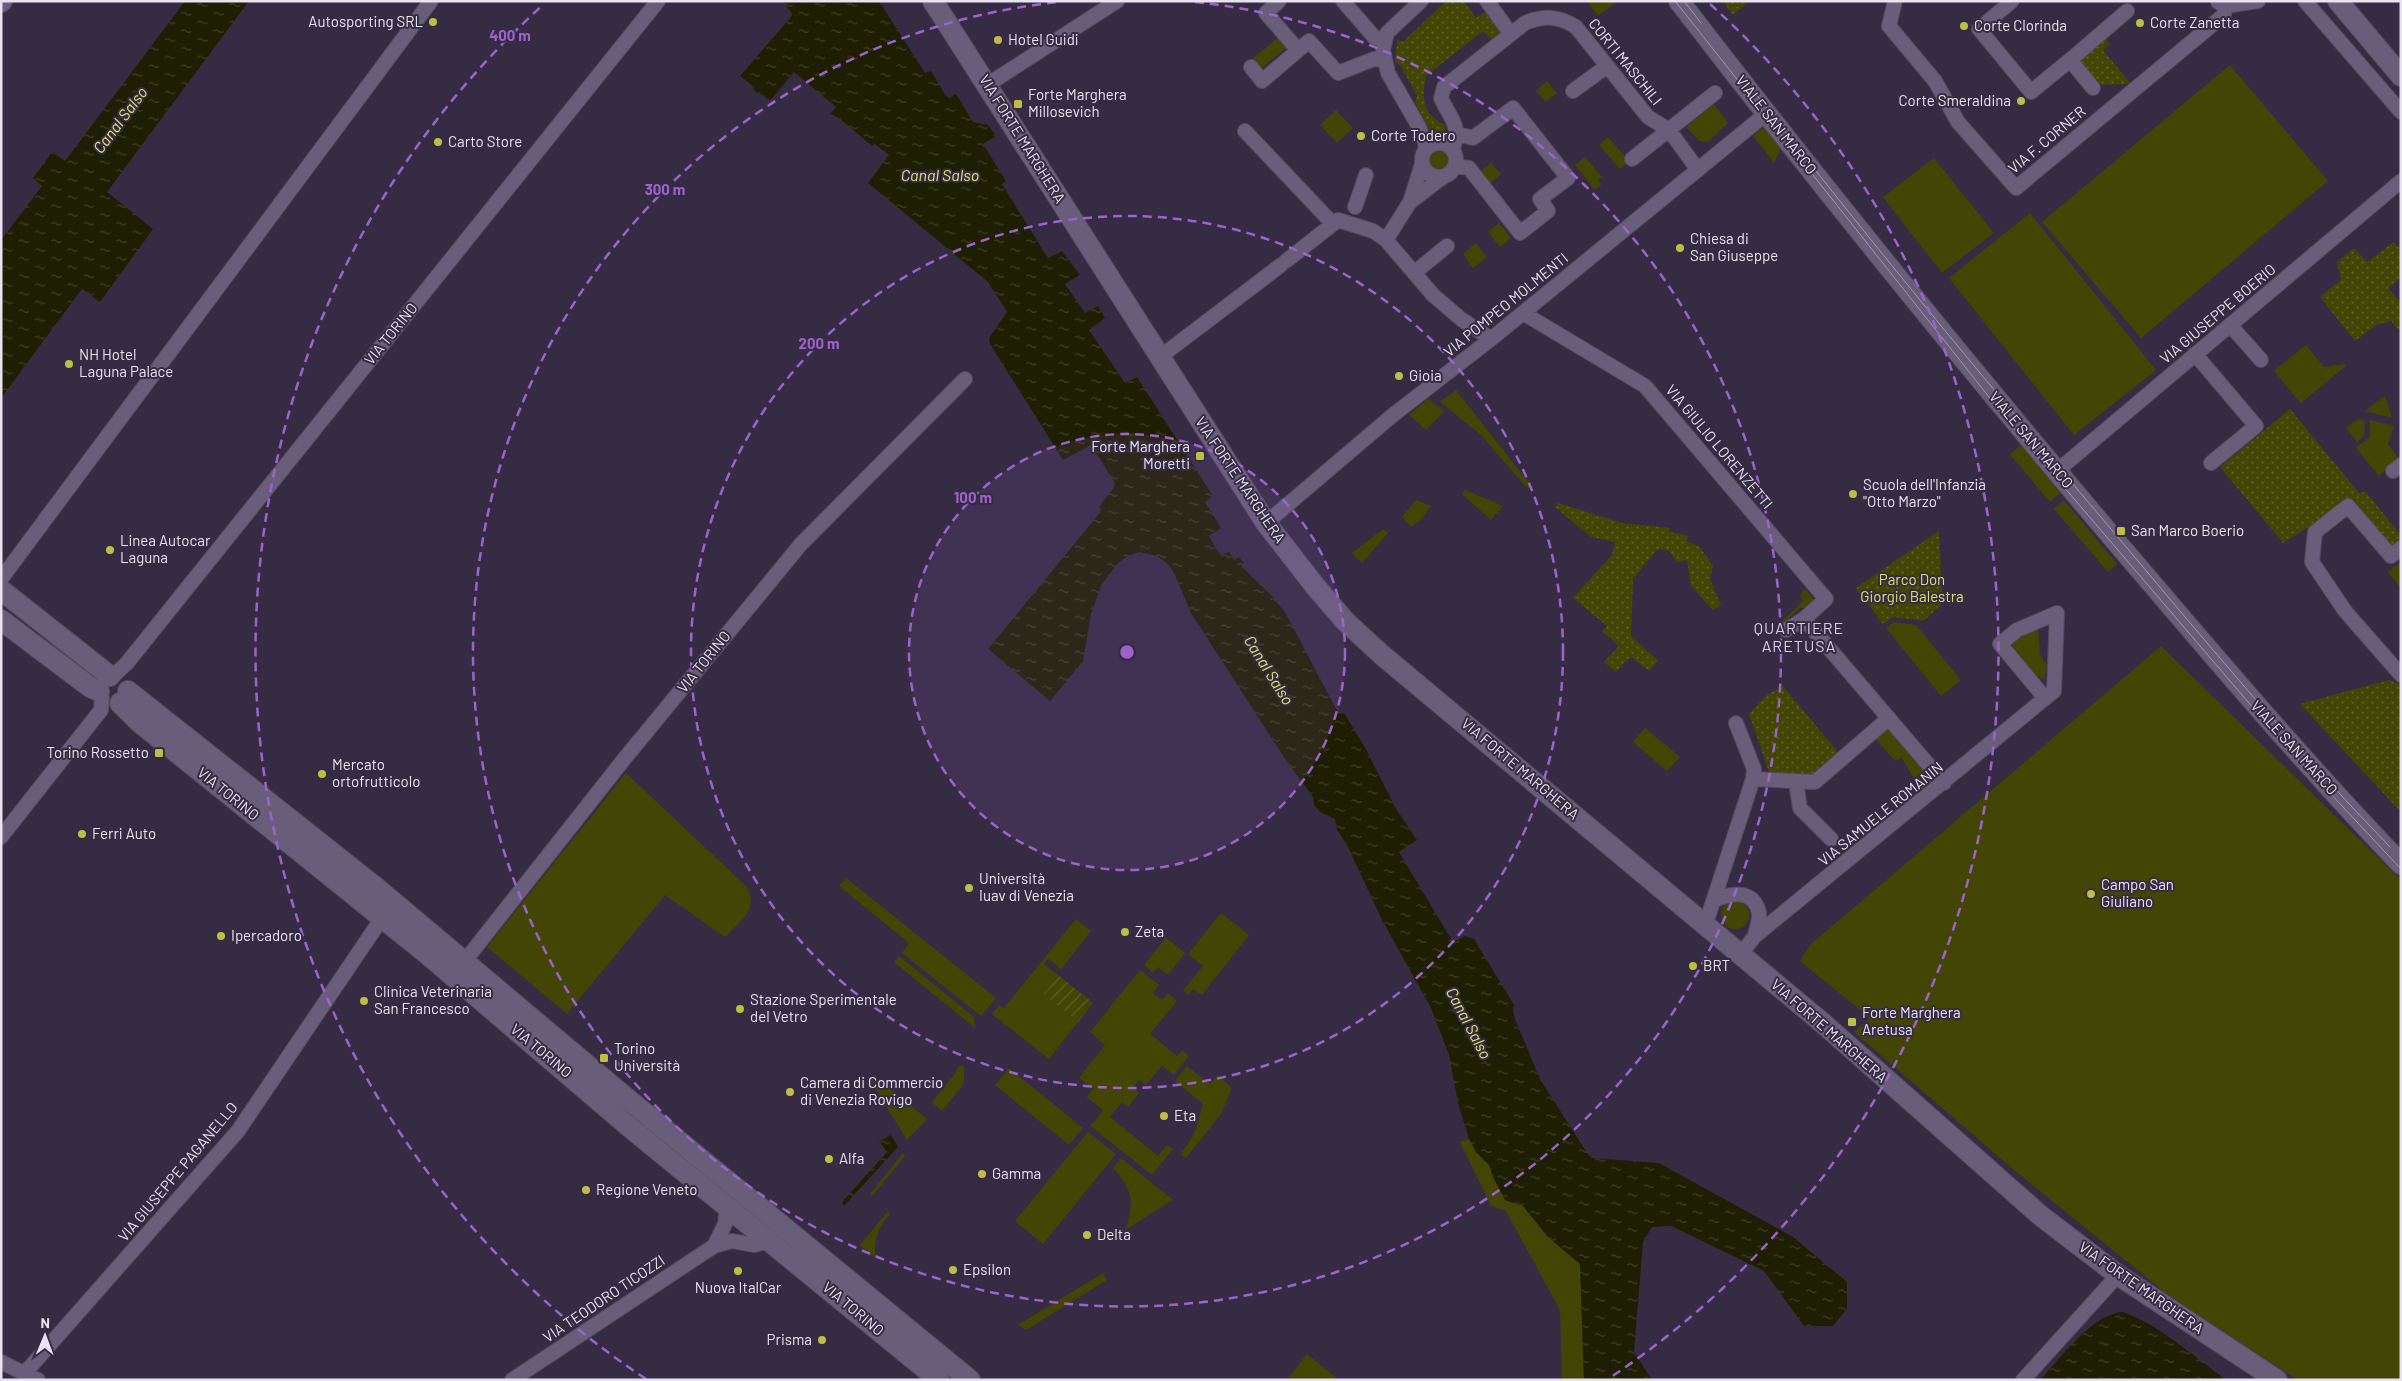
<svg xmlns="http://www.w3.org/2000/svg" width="2402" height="1381" font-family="Barlow,sans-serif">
	<defs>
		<pattern id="park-dots" width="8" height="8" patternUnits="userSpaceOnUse" patternTransform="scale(1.25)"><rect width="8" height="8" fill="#434504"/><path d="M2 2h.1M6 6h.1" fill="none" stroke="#5e6029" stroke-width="1.8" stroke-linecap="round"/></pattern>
		<pattern id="garden-furrows" width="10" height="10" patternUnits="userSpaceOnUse" patternTransform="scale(1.25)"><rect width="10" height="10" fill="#434504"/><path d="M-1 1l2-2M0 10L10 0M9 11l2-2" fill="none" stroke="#5e6029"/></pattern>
		<pattern id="water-ripples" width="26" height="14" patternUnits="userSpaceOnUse" patternTransform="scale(1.25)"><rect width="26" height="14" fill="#1e1f02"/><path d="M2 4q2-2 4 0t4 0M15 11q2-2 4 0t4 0" fill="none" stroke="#3f3f27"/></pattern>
	</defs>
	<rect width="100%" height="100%" fill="#352c43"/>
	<path fill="#434504" d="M1587,1H1618L1598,16Z
		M1279,37L1287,47L1259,70L1251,60Z
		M2230,65L2328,181L2141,338L2042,222Z
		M1547,81L1557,93L1546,102L1536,91Z
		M1714,104L1728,123L1708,142L1700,141L1686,127Z
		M1336,110L1353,128L1337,143L1320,125Z
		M1767,125L1782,145L1774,163L1753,136Z
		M1608,137L1629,161L1620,169L1599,145Z
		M1429 161a10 10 0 1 1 20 0a10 10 0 1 1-20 0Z
		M1585,157L1602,177L1598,180L1601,185L1595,190L1575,165Z
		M1934,158L1994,233L1942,273L1883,197Z
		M1491,163L1501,174L1489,184L1480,172Z
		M2030,213L2156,370L2074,435L1949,278Z
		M1499,223L1511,238L1500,247L1488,232Z
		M1476,243L1487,257L1473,268L1463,254Z
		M2306,345L2324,367L2344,364L2346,366L2301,403L2274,371Z
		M1456,390L1530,484L1529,488L1526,487L1481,435L1440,402Z
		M2385,396L2392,418L2365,411Z
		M1428,399L1444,411L1426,430L1409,415Z
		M2358,419L2365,421L2364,435L2357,442L2346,428Z
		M2370,420L2394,426L2388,444L2399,459L2379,476L2356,448L2370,437Z
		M2023,444L2063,491L2050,502L2010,454Z
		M1465,490L1503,506L1491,520L1462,494Z
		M1416,500L1431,506L1421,520L1411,527L1402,517Z
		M2064,500L2117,564L2108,572L2054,509Z
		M1383,529L1388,533L1362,563L1352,553Z
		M2401,562V589L2388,572Z
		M1805,589L1818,604L1810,611L1801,607L1789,618L1788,624L1779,627L1778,625L1803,601L1800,595Z
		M1894,622L1916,625L1961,680L1941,696L1886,628Z
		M2038,627L2040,655L2047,665L2044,680L2034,673L2010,643L2022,633Z
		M2161,646L2401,880V1380H2298L2167,1294L2014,1170L1854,1032L1870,1018L1800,961L1810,945Z
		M1889,724L1939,784L1924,796L1902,758L1895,761L1874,737Z
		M1645,728L1680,757L1667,771L1633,742Z
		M626,773L746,886C761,908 739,922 725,937L665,895L567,1014L487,947Z
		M846,878L996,998L981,1016L902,953L909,943L839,886Z
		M1721 915a14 14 0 1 1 28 0a14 14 0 1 1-28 0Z
		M1221,913L1249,935L1202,995L1193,989L1188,995L1183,990L1203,966L1188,954Z
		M1076,919L1091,931L1061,969L1048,959L1044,964L1093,1003L1049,1059L992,1014L999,1005L1004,1008Z
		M1166,938L1185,953L1168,975L1158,967L1153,973L1144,965Z
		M899,956L974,1017L975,1028L894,962Z
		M1140,970L1159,985L1153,993L1162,1000L1168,993L1177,1001L1150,1034L1177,1056L1182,1051L1189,1056L1174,1075L1162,1066L1146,1085L1139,1080L1133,1087L1139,1093L1128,1107L1122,1102L1110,1117L1158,1156L1167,1145L1173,1149L1152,1175L1090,1126L1103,1110L1087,1097L1093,1089L1079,1078L1105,1045L1090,1032Z
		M964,1065V1084L942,1111L932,1102L955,1074L958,1067Z
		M1187,1066L1210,1084L1218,1075L1232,1088L1221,1114L1186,1158L1181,1154L1195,1132L1203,1104L1175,1081Z
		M1009,1068L1083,1128L1069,1145L995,1085Z
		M876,1077L896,1094L883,1100L870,1080Z
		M900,1097L927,1119L907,1140L886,1106Z
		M1088,1132L1116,1154L1043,1244L1015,1221Z
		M1469,1139C1474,1149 1484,1155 1489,1164C1495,1175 1498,1189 1505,1200L1523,1206L1548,1237L1580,1264L1584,1380H1562L1560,1310L1506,1211L1491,1206L1460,1142Z
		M903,1153L905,1156L872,1196L870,1194Z
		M1121,1158L1173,1200L1125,1230C1135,1204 1133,1189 1113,1168Z
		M888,1211L890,1214C878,1228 873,1240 876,1259L860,1245Z
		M1103,1273L1107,1280L1026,1330L1018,1325Z
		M1307,1354L1339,1380H1287Z"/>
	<path fill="url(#park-dots)" d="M1446,1H1464L1476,18L1487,11L1504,34L1495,43L1483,31L1426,76C1421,99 1423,115 1445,125L1446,132L1440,135L1431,132L1415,102L1417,96L1401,66L1395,62L1397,40L1403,42Z
		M1723,1H1750L1733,15Z
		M2103,36L2110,44L2103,50L2131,84L2095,85L2074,59Z
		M2394,242L2401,250V278L2388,288L2401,303V332L2391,321L2376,325L2355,341L2320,297L2341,280L2337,262L2354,248L2367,262Z
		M2290,409L2360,494L2365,491L2401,535V542L2394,548L2353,499L2283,543L2220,467Z
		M1558,503L1622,523L1670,528L1669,532L1687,535V542L1699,546L1713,566L1710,579L1721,605L1713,610L1691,586L1687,560L1677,562L1669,551L1658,549L1633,579L1631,636L1658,661L1649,671L1631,657L1616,672L1604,662L1619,646L1602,631L1607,626L1573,598L1612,555L1615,542L1591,537L1555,507Z
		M1939,531L1942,591L1948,598L1924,621L1893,617L1883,624L1856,588Z
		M2389,680L2401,685V812L2300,704Z
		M1783,686L1841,756L1815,779L1771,778L1749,714L1767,695Z"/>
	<path fill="url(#garden-furrows)" d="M1059,976L1093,1003L1078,1022L1044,994Z"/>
	<path fill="url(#water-ripples)" d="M185,1H249L107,192L153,229L100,302L82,289L1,398V240L42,186L33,178L52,152L65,161Z
		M783,1H879L925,73L931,71L946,96L950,98L956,94L973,122L988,125L996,136L983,144L1006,181L1002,184L1048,258L1062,251L1080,275L1065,284L1085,313L1098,306L1105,318L1089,330L1125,383L1137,377L1213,496L1205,502L1221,528L1209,536L1220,555L1229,552L1234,560L1239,557L1244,563L1241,566L1272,596L1286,614L1332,701L1339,714L1344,713L1366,749L1395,807L1417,840L1399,852L1453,942L1465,936L1474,939L1514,1005L1513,1010L1515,1019L1540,1079L1587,1153L1592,1158L1659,1163L1793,1237L1847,1282V1309L1833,1326H1804L1764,1271L1671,1226L1652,1227L1643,1242L1634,1352L1652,1380H1584L1580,1264L1548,1237L1523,1206L1505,1200L1494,1179L1489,1165L1476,1152L1469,1139L1458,1103L1449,1055L1431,1008L1383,922L1346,843L1337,830L1335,819L1320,812L1314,805L1313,797L1287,762L1191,613L1175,575L1168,564L1157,556L1139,552L1128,556L1118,563L1102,584L1091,614L1083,661L1050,701L988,649L1098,515L1101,510L1099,506L1113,489L1115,483L1091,445L1063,460L990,344L989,338L1007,312L988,282L868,183L889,155L875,144L872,146L839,118L830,114L836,107L794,72L770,101L763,95L755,92L753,86L740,76L790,18L792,14Z
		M891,1135L898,1147L844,1206L842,1202L887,1152L879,1141Z
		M2122,1312C2154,1321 2198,1359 2226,1380H2040C2060,1359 2092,1314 2122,1312Z"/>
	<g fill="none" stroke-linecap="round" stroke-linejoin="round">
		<defs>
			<path id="street" d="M1279,1L1266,13L1298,50
				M1343,1L1375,38L1384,39
				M1421,1L1387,33L1383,50L1388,73L1419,127L1427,148
				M1487,1L1511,34
				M1895,1L1889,26L1935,81L1958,122L2016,188L2224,15L2225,6
				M2012,1L1979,29L2031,92L2070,60
				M2305,1L2401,112
				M2218,2L2225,6L2258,1
				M1251,67L1262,81L1309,41L1338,73L1374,59L1384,60
				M987,85L1117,1
				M2093,88L2070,60L2127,11
				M1573,91L1607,66
				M1245,131L1333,224L1338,220L1373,231L1386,240L1433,295L1461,319L1491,339
				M1422 160a17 17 0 1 1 34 0a17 17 0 1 1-34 0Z
				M1453,149C1461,123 1451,121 1441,98L1444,87L1525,23C1544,15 1559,16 1576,27L1648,117L1669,130L1698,170
				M1632,159L1715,93
				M1455,166L1469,168L1520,233L1548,211L1540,199L1568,178L1513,108L1473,138L1458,134
				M1410,202L1443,177
				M1355,207L1366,175
				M1386,240L1410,202L1422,164
				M1286,261L1333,224
				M1414,273L1447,246
				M1523,313L1645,386L1826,599L1804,619L1786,630
				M2230,325L2261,360
				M2195,354L2256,426L2211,463
				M1160,357L1281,265
				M2057,471L2401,181
				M2393,471L2401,465
				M1266,523L1393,415L1491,339L1767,113
				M2401,548L2391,556L2348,506L2315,532L2312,562L2345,611L2401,675
				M1,579L431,1
				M1804,619L1944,783
				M113,676L127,663L658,1
				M1753,779L1815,782L1889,718
				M1796,782L1800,808L1831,839
				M1,837L101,710L102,698
				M1713,901C1729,893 1754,888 1759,913C1760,921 1756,929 1755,936
				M1705,926L1753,779L1754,769L1736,723
				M1739,956L1755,936L2054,691L2057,613L2017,630L2000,644L2045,698
				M464,962L625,758L801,544L965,379
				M714,1246L725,1224L727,1207
				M1,1362L38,1380
				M24,1374L238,1131L382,918
				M512,1380L714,1246L732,1241L754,1245L771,1241
				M2023,1380L2118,1275"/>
			<path id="secondary" d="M933,1L1266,523L1315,586L1345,621L1382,655L1825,1025L2041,1216L2118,1275L2277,1380
				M1679,1C1819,183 1964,362 2113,538C2207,648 2300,759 2401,864
				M2338,1L2401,76
				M1,2L2,1
				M1,590L110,676
				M1,620L90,687L99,691
				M128,691L373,885L624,1096L970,1380
				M120,703L139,722L427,954L627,1125L939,1380"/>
		</defs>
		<use href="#street" stroke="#524a5d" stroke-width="16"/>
		<use href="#secondary" stroke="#524a5d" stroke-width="22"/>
		<use href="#street" stroke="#685e79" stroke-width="14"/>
		<use href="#secondary" stroke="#685e79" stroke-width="20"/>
		<path stroke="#9f98aa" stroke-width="1" d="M1675,1L2016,431L2284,744L2401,869
			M1684,1L1701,23
			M1751,88C1867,238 1988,384 2111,529C2202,637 2292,746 2390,847"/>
	</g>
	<circle cx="1127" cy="652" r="218" fill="#9c63ce" fill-opacity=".12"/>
	<g fill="none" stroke="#9c63ce" stroke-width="2.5" stroke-dasharray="9 6">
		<circle cx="1127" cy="652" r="218"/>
		<circle cx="1127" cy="652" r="436"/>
		<path d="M1195 2A654 654 0 1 1 1059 2"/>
		<path d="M646 1379A872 872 0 0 1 544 4M1710 4A872 872 0 0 1 1608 1379"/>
	</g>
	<g fill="#bbc045" stroke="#352c43" stroke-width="2">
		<circle cx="433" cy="22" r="5"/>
		<circle cx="2140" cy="23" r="5"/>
		<circle cx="1964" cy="26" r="5"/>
		<circle cx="998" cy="40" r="5"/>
		<circle cx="2021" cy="101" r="5"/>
		<rect x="1013" y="99" width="10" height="10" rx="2.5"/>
		<circle cx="1361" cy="136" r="5"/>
		<circle cx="438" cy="142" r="5"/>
		<circle cx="1680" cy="248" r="5"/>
		<circle cx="69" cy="364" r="5"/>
		<circle cx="1399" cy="376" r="5"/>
		<rect x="1195" y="451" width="10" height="10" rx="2.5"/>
		<circle cx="1853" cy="494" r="5"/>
		<rect x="2116" y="526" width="10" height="10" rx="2.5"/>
		<circle cx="110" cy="550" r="5"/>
		<rect x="154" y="748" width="10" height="10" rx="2.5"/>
		<circle cx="322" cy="774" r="5"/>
		<circle cx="82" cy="834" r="5"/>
		<circle cx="969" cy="888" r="5"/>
		<circle cx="2091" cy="894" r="5"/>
		<circle cx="1125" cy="932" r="5"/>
		<circle cx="221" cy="936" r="5"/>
		<circle cx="1693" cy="966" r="5"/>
		<circle cx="364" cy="1001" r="5"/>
		<circle cx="740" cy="1009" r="5"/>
		<rect x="1847" y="1017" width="10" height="10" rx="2.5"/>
		<rect x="599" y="1053" width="10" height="10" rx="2.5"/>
		<circle cx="790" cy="1092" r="5"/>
		<circle cx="1164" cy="1116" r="5"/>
		<circle cx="829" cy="1159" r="5"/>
		<circle cx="982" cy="1174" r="5"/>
		<circle cx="586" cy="1190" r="5"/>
		<circle cx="1087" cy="1235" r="5"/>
		<circle cx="953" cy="1270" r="5"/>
		<circle cx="738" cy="1271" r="5"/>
		<circle cx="822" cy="1340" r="5"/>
	</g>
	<g text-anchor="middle" stroke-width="4" stroke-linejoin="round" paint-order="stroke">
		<g font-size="15" fill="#e8e2f1" stroke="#352c43" text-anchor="start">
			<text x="423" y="27" text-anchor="end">Autosporting SRL</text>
			<text x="2150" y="28">Corte Zanetta</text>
			<text x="1974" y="31">Corte Clorinda</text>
			<text x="1008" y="45">Hotel Guidi</text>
			<text x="1028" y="100">Forte Marghera<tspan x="1028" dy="17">Millosevich</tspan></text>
			<text x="2011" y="106" text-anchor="end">Corte Smeraldina</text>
			<text x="1371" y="141">Corte Todero</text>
			<text x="448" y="147">Carto Store</text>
			<text x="1690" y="244">Chiesa di<tspan x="1690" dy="17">San Giuseppe</tspan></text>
			<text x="79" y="360">NH Hotel<tspan x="79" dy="17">Laguna Palace</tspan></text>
			<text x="1409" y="381">Gioia</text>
			<text x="1190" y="452" text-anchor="end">Forte Marghera<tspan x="1190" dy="17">Moretti</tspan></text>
			<text x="1863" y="490">Scuola dell'Infanzia<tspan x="1863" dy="17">"Otto Marzo"</tspan></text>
			<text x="2131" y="536">San Marco Boerio</text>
			<text x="120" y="546">Linea Autocar<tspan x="120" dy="17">Laguna</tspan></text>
			<text x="149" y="758" text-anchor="end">Torino Rossetto</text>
			<text x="332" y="770">Mercato<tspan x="332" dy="17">ortofrutticolo</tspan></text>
			<text x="92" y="839">Ferri Auto</text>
			<text x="979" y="884">Università<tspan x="979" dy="17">Iuav di Venezia</tspan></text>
			<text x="2101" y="890">Campo San<tspan x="2101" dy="17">Giuliano</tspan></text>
			<text x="1135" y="937">Zeta</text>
			<text x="231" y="941">Ipercadoro</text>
			<text x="1703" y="971">BRT</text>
			<text x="374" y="997">Clinica Veterinaria<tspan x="374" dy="17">San Francesco</tspan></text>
			<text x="750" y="1005">Stazione Sperimentale<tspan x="750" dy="17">del Vetro</tspan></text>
			<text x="1862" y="1018">Forte Marghera<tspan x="1862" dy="17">Aretusa</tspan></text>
			<text x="614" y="1054">Torino<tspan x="614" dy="17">Università</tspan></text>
			<text x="800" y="1088">Camera di Commercio<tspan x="800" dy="17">di Venezia Rovigo</tspan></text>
			<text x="1174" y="1121">Eta</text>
			<text x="839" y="1164">Alfa</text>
			<text x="992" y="1179">Gamma</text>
			<text x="596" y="1195">Regione Veneto</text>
			<text x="1097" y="1240">Delta</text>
			<text x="963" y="1275">Epsilon</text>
			<text x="738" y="1293" text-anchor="middle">Nuova ItalCar</text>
			<text x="812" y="1345" text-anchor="end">Prisma</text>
		</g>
		<g font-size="15" fill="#e8e2f1" stroke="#352c43">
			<text transform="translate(1625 62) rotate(51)" y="5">CORTI MASCHILI</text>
			<text transform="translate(1776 125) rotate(52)" y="5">VIALE SAN MARCO</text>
			<text transform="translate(1022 139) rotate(58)" y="5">VIA FORTE MARGHERA</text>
			<text transform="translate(2047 140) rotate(-40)" y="5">VIA F. CORNER</text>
			<text transform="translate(1506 305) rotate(-39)" y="5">VIA POMPEO MOLMENTI</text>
			<text transform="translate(2218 314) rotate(-40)" y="5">VIA GIUSEPPE BOERIO</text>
			<text transform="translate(391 334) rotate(-51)" y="5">VIA TORINO</text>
			<text transform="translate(2031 440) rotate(50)" y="5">VIALE SAN MARCO</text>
			<text transform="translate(1719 447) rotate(50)" y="5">VIA GIULIO LORENZETTI</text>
			<text transform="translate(1240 480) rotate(56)" y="5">VIA FORTE MARGHERA</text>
			<text transform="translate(704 662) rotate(-51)" y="5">VIA TORINO</text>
			<text transform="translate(2294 748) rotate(48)" y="5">VIALE SAN MARCO</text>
			<text transform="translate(1520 769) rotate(40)" y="5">VIA FORTE MARGHERA</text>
			<text transform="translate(228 794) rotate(39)" y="5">VIA TORINO</text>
			<text transform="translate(1881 814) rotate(-39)" y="5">VIA SAMUELE ROMANIN</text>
			<text transform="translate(1829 1031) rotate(41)" y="5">VIA FORTE MARGHERA</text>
			<text transform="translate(541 1051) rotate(40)" y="5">VIA TORINO</text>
			<text transform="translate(178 1172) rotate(-50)" y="5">VIA GIUSEPPE PAGANELLO</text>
			<text transform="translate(2141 1288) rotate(35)" y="5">VIA FORTE MARGHERA</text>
			<text transform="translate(604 1299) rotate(-34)" y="5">VIA TEODORO TICOZZI</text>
			<text transform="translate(853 1309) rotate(40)" y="5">VIA TORINO</text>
		</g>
		<g font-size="15" fill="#dbe164" stroke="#352c43">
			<text x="1912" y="585">Parco Don<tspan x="1912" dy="17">Giorgio Balestra</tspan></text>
		</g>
		<g font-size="16" font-style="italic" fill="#e0e569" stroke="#352c43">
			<text transform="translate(120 120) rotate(-53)" y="6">Canal Salso</text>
			<text x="940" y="181">Canal Salso</text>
			<text transform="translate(1269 670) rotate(58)" y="6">Canal Salso</text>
			<text transform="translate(1469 1023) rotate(62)" y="6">Canal Salso</text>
		</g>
		<g font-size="16" letter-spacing="1" fill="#d8cdeb" stroke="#352c43">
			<text x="1799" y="634">QUARTIERE<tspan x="1799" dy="18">ARETUSA</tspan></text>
		</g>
	</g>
	<circle cx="1127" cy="652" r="8" fill="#9c63ce" stroke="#352c43" stroke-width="2.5"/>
	<g font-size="15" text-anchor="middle" font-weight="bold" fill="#9c63ce" stroke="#352c43" stroke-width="4" stroke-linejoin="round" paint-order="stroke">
		<text x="510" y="41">400 m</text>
		<text x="665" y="195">300 m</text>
		<text x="819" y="349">200 m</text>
		<text x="973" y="503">100 m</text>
	</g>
	<rect width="2402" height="1381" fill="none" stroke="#e8e2f1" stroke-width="5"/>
	<g transform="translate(45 1336) rotate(1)" stroke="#352c43" stroke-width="4" paint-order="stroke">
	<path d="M0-4L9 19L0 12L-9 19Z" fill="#e8e2f1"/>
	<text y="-8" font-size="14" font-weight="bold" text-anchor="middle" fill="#e8e2f1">N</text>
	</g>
</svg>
